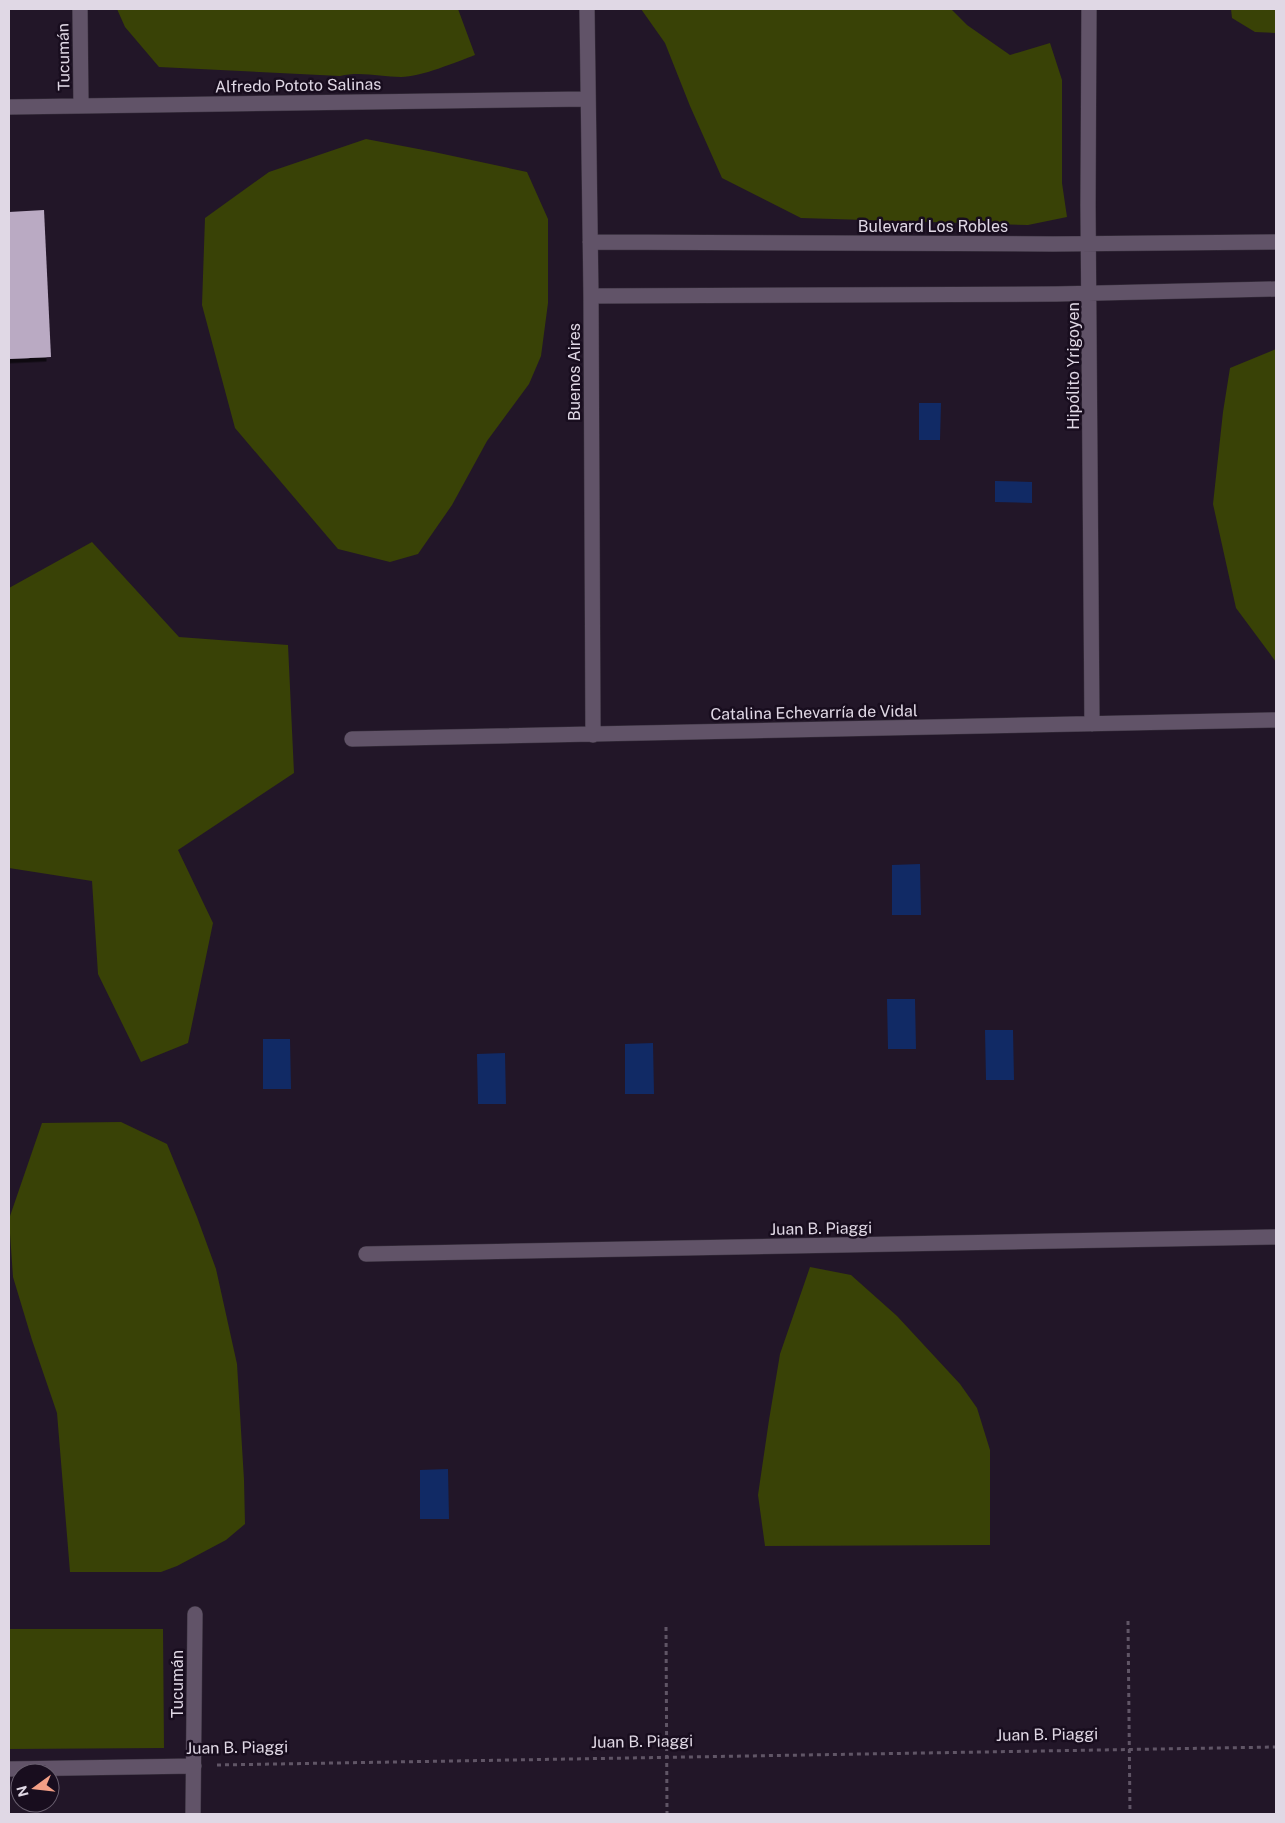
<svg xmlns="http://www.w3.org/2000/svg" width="1285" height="1823" font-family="'Public Sans',sans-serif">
	<defs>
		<filter id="shadow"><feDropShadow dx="-4.5" dy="4.5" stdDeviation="0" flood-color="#0009"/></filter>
	</defs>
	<rect width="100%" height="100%" fill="#221628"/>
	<path fill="#394206" d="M117,9H458L475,55C456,62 421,77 401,77C381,77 361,71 340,76L159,67L125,27Z
		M641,9H951L967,25L1010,55L1050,43L1062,80V183L1067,217L1028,225L801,218L722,178L690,106L665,43Z
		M1231,9H1276V33L1255,32L1232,18Z
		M366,139L434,152L527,172L548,219V303L541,356L529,384L487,441L452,505L418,554L390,562L338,549L235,428L202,305L205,218L269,172Z
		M1276,349V662L1236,608L1213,504L1223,412L1230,368Z
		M92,542L179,637L288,645L294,773L178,850L213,923L188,1043L141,1062L98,974L92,881L9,868V588Z
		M121,1122L167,1144L197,1217L216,1269L237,1364L244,1480L245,1524L226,1540L177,1566L161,1572H70L57,1413L32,1340L13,1277L9,1219L42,1123Z
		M810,1267L851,1275L897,1316L960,1384L977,1408L990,1450V1545L765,1546L758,1495L769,1420L780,1354Z
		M9,1629H163L164,1748L9,1749Z"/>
	<path fill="#112a65" d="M919,403H941L940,440H919Z
		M995,481L1032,482V503L995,502Z
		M920,864L921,915H892V865Z
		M887,999H915L916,1049H888Z
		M985,1030H1013L1014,1080H986Z
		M263,1039H290L291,1089H263Z
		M653,1043L654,1094H625V1044Z
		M505,1053L506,1104H478L477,1054Z
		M448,1469L449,1519H420V1470Z"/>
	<path fill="#baaac3" filter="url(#shadow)" d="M44,210L51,357L9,359V212Z"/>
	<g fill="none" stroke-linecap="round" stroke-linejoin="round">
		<defs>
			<path id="minor" d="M80,9L81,105
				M587,9L591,296L593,735
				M1089,9L1088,205L1092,724
				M9,107L588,99
				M590,242L1053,244L1276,242
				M591,296L1056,294L1276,289
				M352,739L1276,720
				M366,1254L1276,1237
				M9,1769L194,1766
				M193,1814L195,1614"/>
		</defs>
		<use href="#minor" stroke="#3a323f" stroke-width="16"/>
		<path stroke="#605566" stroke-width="3" stroke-dasharray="4 4" stroke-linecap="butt" d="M1128,1621L1130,1814
			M666,1627L667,1814
			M217,1765L1276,1747"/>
		<use href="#minor" stroke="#615368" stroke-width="15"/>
	</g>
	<g text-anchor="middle" stroke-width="5" stroke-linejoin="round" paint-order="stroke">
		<g font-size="16" fill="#e0d8e5" stroke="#180d1e">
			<text transform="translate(63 57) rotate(-91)" y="6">Tucumán</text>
			<text transform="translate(298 85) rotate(-1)" y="6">Alfredo Pototo Salinas</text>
			<text x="933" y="232">Bulevard Los Robles</text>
			<text transform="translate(1073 366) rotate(-90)" y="6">Hipólito Yrigoyen</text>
			<text transform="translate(574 372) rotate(-90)" y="6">Buenos Aires</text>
			<text transform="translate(814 712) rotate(-1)" y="6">Catalina Echevarría de Vidal</text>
			<text transform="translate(821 1228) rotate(-1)" y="6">Juan B. Piaggi</text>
			<text transform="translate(177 1684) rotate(-90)" y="6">Tucumán</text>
			<text transform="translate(1047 1734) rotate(-1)" y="6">Juan B. Piaggi</text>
			<text transform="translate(642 1741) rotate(-1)" y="6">Juan B. Piaggi</text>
			<text transform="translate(237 1747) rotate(-1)" y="6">Juan B. Piaggi</text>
		</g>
	</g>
	<rect width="1285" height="1823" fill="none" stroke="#e0d8e5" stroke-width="20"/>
	<g transform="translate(35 1788) rotate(255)"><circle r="24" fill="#180d1e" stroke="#685e6e"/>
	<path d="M0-4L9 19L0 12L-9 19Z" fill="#f39f86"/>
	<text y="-8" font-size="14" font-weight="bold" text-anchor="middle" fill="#e0d8e5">N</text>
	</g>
</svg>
